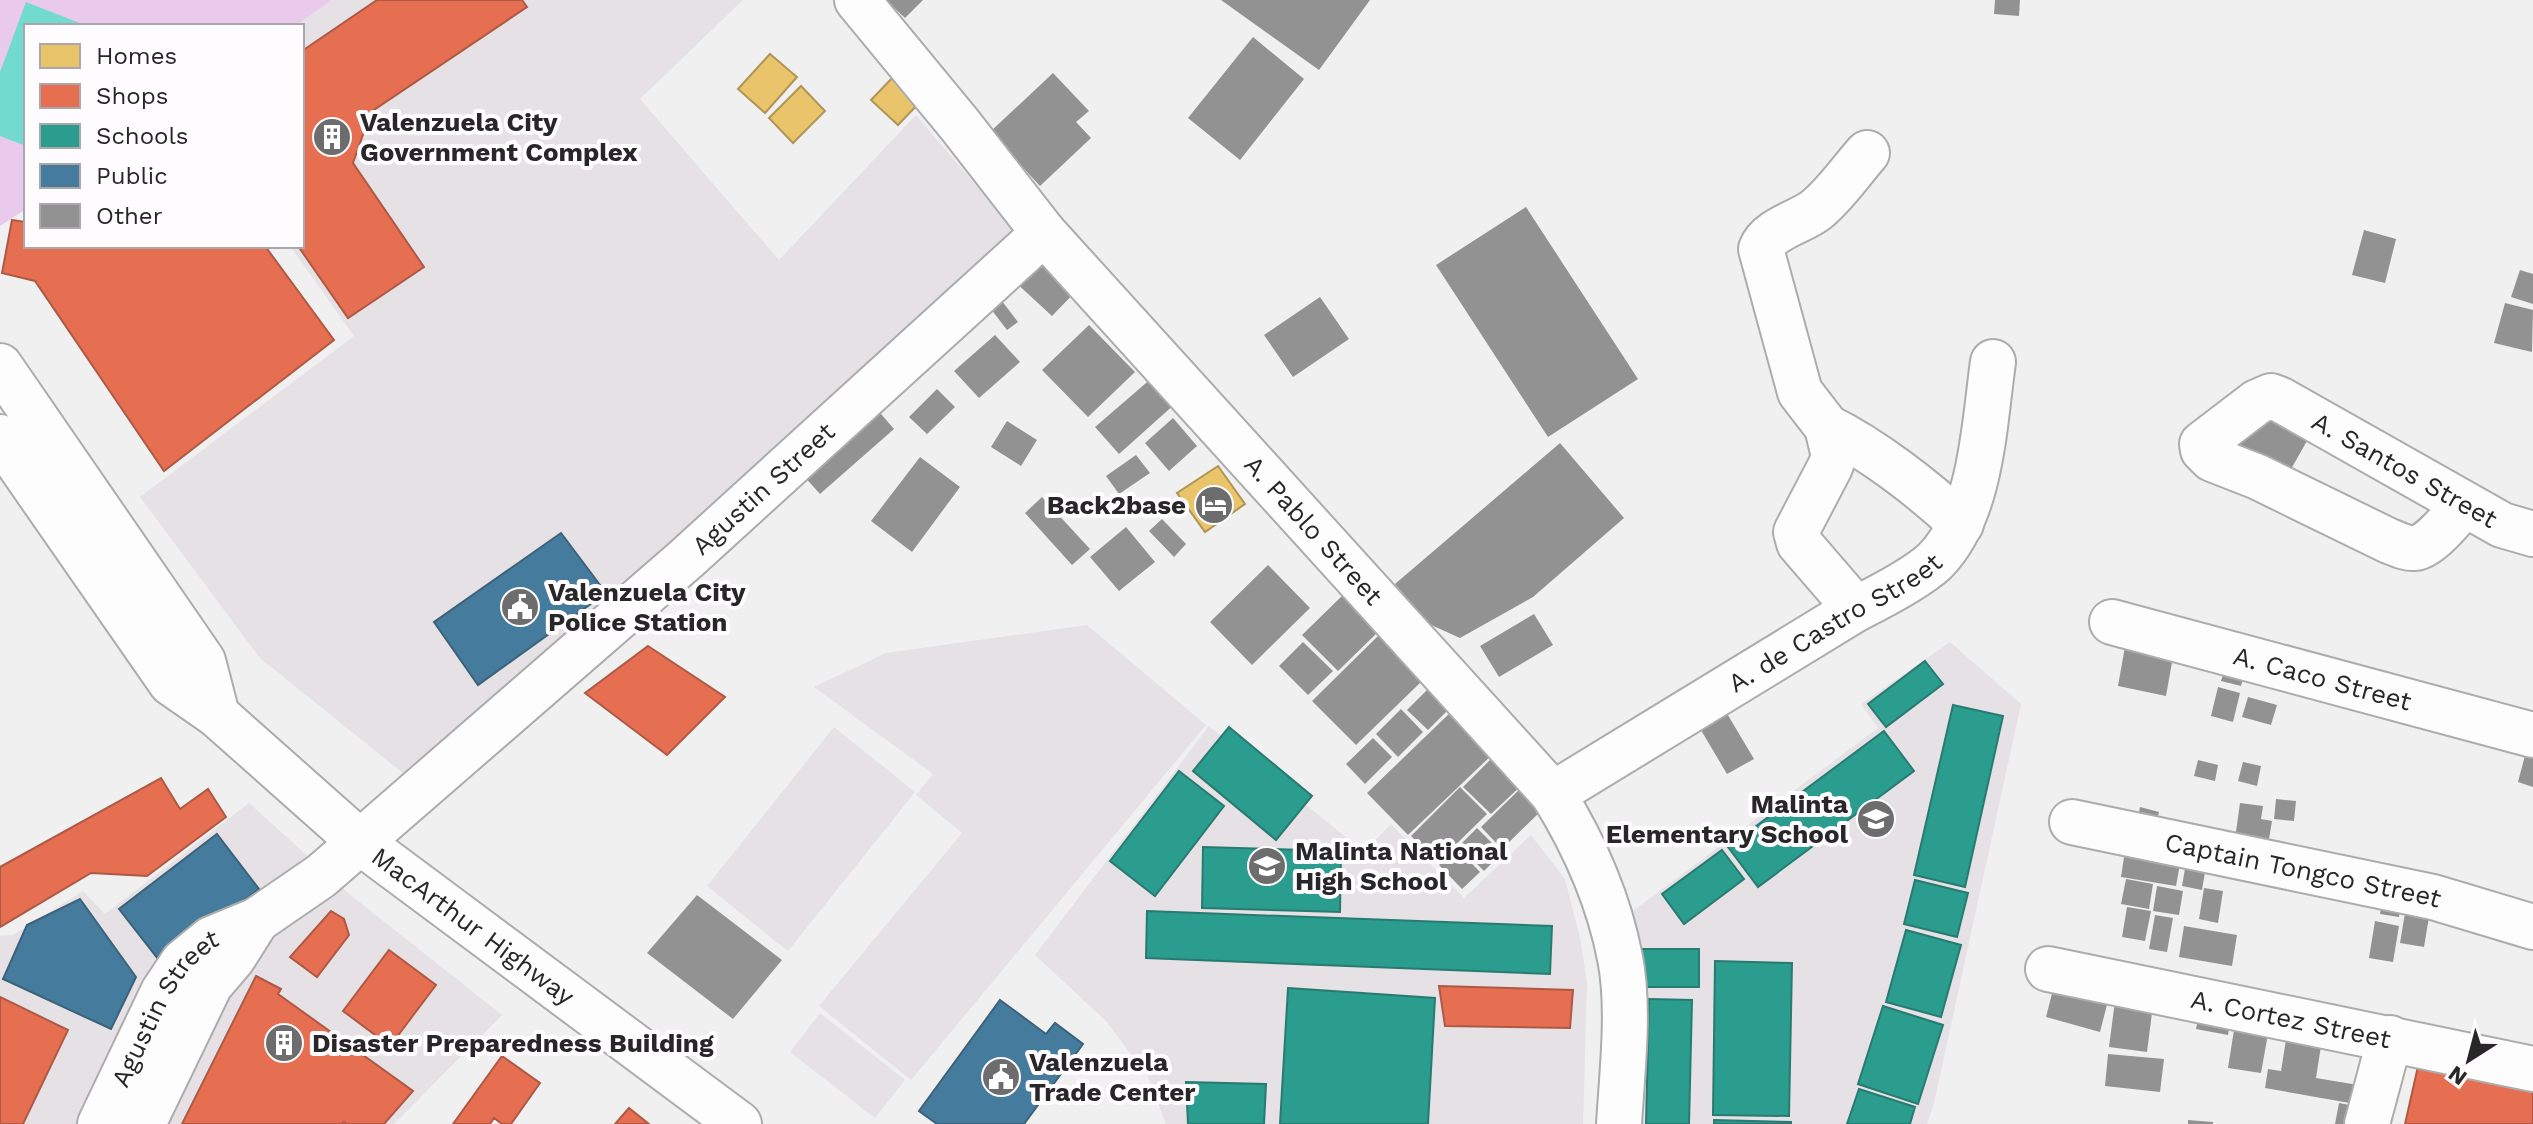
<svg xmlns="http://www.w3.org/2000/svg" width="2533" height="1124" font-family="'Work Sans',sans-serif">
	<rect width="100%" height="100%" fill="#f0f0f0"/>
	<path fill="#e5e1e5" d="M332,0H743L640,99L779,260L916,115L1020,237L409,778L260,658L140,497L354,336L290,246H302V26H295Z
		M1087,625L1206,725L911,1080L819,1006L962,833L916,795L933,774L814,687L886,653Z
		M1950,642L2021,704L1934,1103L1927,1124H1635L1634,910L1878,728L1861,704Z
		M1209,726L1364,852L1391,824L1464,898L1531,835L1565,879L1580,938L1587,982L1583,1124H1166L1148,1077L1106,1021L1035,955Z
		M834,727L915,792L788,951L707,886Z
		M249,803L348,893L502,1015L394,1124H0V936L13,935L83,891L105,914Z
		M820,1013L905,1080L875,1118L790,1052Z"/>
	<path fill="#e9c9ec" d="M0,0H332L295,26H26V209L0,226Z"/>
	<path fill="#73dad0" d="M26,2L87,26H26V146L0,136V72Z"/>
	<path fill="#e9c46a" stroke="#af9556" stroke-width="2" d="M770,54L797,77L765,113L738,89Z
		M895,75L921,101L898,125L871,100Z
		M801,86L825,111L793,143L769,118Z
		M1218,466L1245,504L1205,532L1177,493Z"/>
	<path fill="#e76f51" stroke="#ae5945" stroke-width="2" d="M377,0H522L527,7L371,112L353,163L424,267L348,318L298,246H302V51Z
		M12,220L26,222V246H265L334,340L164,471L35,281L2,273Z
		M648,646L725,697L667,755L585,693Z
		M161,778L180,809L208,789L226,817L147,876L91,873L0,927V867Z
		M331,911L344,919L349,935L317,977L290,957Z
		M389,950L436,985L390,1046L343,1011Z
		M256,976L281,989L278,994L413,1091L384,1124H346L344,1122L342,1124H182Z
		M1439,986L1573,990L1570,1028L1445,1026Z
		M0,997L68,1030L23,1124H0Z
		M502,1056L540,1083L511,1124H502L494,1118L490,1124H453Z
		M2419,1062L2533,1085V1124H2405Z
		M629,1108L649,1124H615Z"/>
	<path fill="#2a9d8f" stroke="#297a70" stroke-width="2" d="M1925,661L1943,684L1886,727L1868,704Z
		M1953,705L2003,716L1965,887L1914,875Z
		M1229,727L1312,796L1276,840L1193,771Z
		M1884,731L1914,771L1758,887L1728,847Z
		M1179,771L1224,806L1155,896L1110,861Z
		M1203,847L1341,851L1340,912L1202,908Z
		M1722,850L1744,879L1684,924L1662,894Z
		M1915,880L1968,893L1957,937L1904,924Z
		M1147,911L1552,926L1550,974L1146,958Z
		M1906,930L1961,945L1941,1017L1886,1002Z
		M1641,949H1699V987H1641Z
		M1715,961L1792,963L1789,1116L1713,1115Z
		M1288,988L1435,998L1428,1124H1280Z
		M1649,999L1692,1000L1689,1124H1646Z
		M1883,1006L1943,1025L1918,1104L1858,1084Z
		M1186,1082L1266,1084L1264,1124H1188Z
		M1859,1089L1915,1107L1910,1124H1847Z
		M1714,1120L1791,1122V1124H1714Z"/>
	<path fill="#457b9d" stroke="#3c627a" stroke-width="2" d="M561,533L606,593L478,685L434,622Z
		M217,834L259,889L162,964L119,909Z
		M80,899L136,977L111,1029L3,979L27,925Z
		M1000,1000L1046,1034L1055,1023L1083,1044L1024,1124H937L919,1111Z"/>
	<path fill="#929292" d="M886,0H923L905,18Z
		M1221,0H1370L1319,70Z
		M1995,0H2020L2019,16L1994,14Z
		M1253,37L1304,79L1240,160L1188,118Z
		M1053,73L1089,111L1076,122L1091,138L1040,186L990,132Z
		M1526,207L1638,379L1548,437L1436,265Z
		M2364,230L2396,239L2385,283L2352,275Z
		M1039,248L1080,287L1052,316L1011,278Z
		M2520,270L2533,274V304L2511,297Z
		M995,292L1018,322L1007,330L984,300Z
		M1320,297L1349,339L1293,377L1264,335Z
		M2505,303L2533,310L2532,352L2494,343Z
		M1089,325L1135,372L1088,417L1042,370Z
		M995,335L1020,362L979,398L954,371Z
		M1153,377L1176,403L1119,454L1095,427Z
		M937,389L955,407L927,434L909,417Z
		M869,400L894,429L820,494L794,465Z
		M2261,403L2312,432L2286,478L2235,449Z
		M1173,418L1197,446L1169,471L1145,443Z
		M1007,421L1037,440L1021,466L991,447Z
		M1560,443L1624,518L1533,597L1460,638L1429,624L1395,584Z
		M1136,455L1150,473L1119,494L1106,476Z
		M920,457L960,487L912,552L871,521Z
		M1042,497L1090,549L1072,565L1025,513Z
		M1162,519L1186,544L1174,557L1149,531Z
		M1126,527L1155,562L1119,591L1090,557Z
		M1268,565L1310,608L1252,665L1210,622Z
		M1343,595L1379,631L1338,671L1302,635Z
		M1534,614L1553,645L1499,677L1480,646Z
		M1379,635L1423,680L1356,745L1312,701Z
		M2126,641L2174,651L2166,696L2118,686Z
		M1303,642L1333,671L1308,695L1279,666Z
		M2228,658L2247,664L2241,686L2221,681Z
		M1434,683L1454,704L1428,730L1407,710Z
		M2218,687L2240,693L2233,722L2211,716Z
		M2248,697L2277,705L2271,725L2242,717Z
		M1719,700L1754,759L1727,774L1692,715Z
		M1401,709L1423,732L1398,757L1376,734Z
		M1454,709L1496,751L1408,835L1367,793Z
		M1373,738L1392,757L1365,784L1346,764Z
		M2528,744L2533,746V787L2518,782Z
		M1495,755L1523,784L1491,814L1463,787Z
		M2198,760L2218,765L2215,781L2194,776Z
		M2243,762L2261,766L2257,786L2238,781Z
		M1460,787L1487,814L1438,862L1411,836Z
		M1522,787L1543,809L1502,849L1481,827Z
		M2276,799L2296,801L2294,821L2274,819Z
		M2240,803L2263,806L2261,819L2272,821L2267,851L2234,846Z
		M2140,807L2159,812L2153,835L2135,831Z
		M1477,828L1502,853L1484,871L1459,846Z
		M2126,844L2182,853L2176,886L2121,877Z
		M1457,848L1480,872L1462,889L1439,865Z
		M2187,857L2207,860L2202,890L2182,886Z
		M2126,879L2153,884L2149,909L2121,904Z
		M2157,886L2183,891L2179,915L2153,911Z
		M2204,888L2223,891L2218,923L2199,919Z
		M697,895L782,960L733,1019L647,953Z
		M2382,902L2401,905L2399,917L2380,914Z
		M2127,907L2151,911L2145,941L2122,937Z
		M2406,907L2430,911L2424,947L2400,943Z
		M2155,915L2173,918L2167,952L2149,949Z
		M2375,921L2399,926L2393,962L2369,958Z
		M2184,926L2237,935L2232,966L2179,957Z
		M2056,978L2110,993L2100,1032L2046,1017Z
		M2116,993L2154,997L2147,1052L2109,1047Z
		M2201,1004L2232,1009L2228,1035L2196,1029Z
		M2237,1011L2271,1017L2261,1073L2228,1068Z
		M2288,1027L2323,1033L2316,1078L2364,1086L2361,1105L2265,1088L2268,1069L2281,1071Z
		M2108,1054L2164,1059L2160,1092L2105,1086Z
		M2339,1103L2360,1107L2357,1124H2335Z
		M2188,1120L2213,1122V1124H2188Z"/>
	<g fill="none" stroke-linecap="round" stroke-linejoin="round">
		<defs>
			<g id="minor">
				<path id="s1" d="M857,0L960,125L1044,233L1553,794C1584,844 1609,901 1620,958C1630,1007 1622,1074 1619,1124"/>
				<path d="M1827,427C1872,449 1924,489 1961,524"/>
				<path id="s2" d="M2465,504C2454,516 2431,546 2415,548C2407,549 2397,544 2389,541L2258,477L2212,459L2203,450L2202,444L2257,402L2271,396L2279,399L2502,525L2533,534"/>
				<path d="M1856,609L1799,543L1796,532L1830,467L1834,456L1827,427L1800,392L1761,249C1768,229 1801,222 1816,210C1835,195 1851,171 1867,153"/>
				<path id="s3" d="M2112,622L2533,735"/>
				<path id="s4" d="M1553,794L1856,609C1878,598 1917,578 1935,561C1982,513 1984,425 1993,362"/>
				<path id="s5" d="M2072,822L2433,897L2533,927"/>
				<path id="s6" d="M2048,969L2533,1069"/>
				<path id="s7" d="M100,1124L163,992L183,962L211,939L257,920L321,876L686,559L1044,233"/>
				<path d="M143,1124L210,985L233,958L257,920"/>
				<path d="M2367,1124L2390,1038"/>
			</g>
			<g id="highway">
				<path d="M0,366L203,661L217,715"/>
				<path id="s8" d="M0,437L171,683L217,715L360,842L739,1124"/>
			</g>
		</defs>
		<use href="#minor" stroke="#acacac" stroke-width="48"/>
		<use href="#highway" stroke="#acacac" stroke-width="48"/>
		<use href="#minor" stroke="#fdfdfd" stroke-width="44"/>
		<use href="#highway" stroke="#fdfdfd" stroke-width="44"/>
	</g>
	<defs>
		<symbol id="building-disc" viewBox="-11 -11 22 22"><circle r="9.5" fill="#6e6d6e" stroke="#fffcff"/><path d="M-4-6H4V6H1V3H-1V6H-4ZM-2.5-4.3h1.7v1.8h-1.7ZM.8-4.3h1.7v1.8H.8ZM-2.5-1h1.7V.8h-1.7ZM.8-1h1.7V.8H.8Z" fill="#fff"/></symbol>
		<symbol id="hotel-disc" viewBox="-11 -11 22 22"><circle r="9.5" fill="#6e6d6e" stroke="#fffcff"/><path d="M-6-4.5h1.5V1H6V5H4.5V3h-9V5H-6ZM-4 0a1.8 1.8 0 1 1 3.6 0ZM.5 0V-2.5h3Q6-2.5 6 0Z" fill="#fff"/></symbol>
		<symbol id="civic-disc" viewBox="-11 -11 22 22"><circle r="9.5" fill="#6e6d6e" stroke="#fffcff"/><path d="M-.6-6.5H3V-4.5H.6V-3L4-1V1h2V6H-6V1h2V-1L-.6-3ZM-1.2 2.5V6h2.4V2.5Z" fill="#fff"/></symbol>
		<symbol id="school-disc" viewBox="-11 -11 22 22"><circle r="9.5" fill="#6e6d6e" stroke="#fffcff"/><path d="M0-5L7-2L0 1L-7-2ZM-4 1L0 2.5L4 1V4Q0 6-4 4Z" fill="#fff"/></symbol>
	</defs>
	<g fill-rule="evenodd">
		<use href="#building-disc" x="310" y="115" width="44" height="44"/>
		<use href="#hotel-disc" x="1192" y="483" width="44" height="44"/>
		<use href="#civic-disc" x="498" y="585" width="44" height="44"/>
		<use href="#school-disc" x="1854" y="797" width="44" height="44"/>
		<use href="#school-disc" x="1245" y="844" width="44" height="44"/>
		<use href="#building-disc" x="262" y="1021" width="44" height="44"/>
		<use href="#civic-disc" x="979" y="1055" width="44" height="44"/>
	</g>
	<g text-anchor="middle" stroke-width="8" stroke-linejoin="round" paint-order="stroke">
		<g font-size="26" font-weight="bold" fill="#282728" stroke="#fffcff" text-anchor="start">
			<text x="360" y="131">Valenzuela City<tspan x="360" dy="30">Government Complex</tspan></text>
			<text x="1186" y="514" text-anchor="end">Back2base</text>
			<text x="548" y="601">Valenzuela City<tspan x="548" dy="30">Police Station</tspan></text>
			<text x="1848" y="813" text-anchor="end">Malinta<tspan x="1848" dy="30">Elementary School</tspan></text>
			<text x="1295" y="860">Malinta National<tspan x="1295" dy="30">High School</tspan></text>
			<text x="312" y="1052">Disaster Preparedness Building</text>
			<text x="1029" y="1071">Valenzuela<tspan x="1029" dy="30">Trade Center</tspan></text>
		</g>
		<g font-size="26" fill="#282728" stroke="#fffcff">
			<text dy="9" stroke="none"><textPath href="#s2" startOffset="546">A. Santos Street</textPath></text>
			<text dy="9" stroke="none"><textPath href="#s7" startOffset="934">Agustin Street</textPath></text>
			<text dy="9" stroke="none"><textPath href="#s1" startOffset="700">A. Pablo Street</textPath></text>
			<text dy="9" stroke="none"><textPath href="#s4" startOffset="330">A. de Castro Street</textPath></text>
			<text dy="9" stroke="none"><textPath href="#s3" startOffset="218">A. Caco Street</textPath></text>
			<text dy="9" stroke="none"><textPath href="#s5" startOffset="236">Captain Tongco Street</textPath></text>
			<text dy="9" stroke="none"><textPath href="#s8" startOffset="688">MacArthur Highway</textPath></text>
			<text dy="9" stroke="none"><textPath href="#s7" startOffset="134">Agustin Street</textPath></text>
			<text dy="9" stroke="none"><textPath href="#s6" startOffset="248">A. Cortez Street</textPath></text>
		</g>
	</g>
	<rect x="24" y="24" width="280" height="224" fill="#fffcff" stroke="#a9a7a9" stroke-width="2"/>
	<rect x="40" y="44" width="40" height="24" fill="#e9c46a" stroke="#a9a7a9" stroke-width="2"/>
	<text x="96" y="64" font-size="24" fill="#282728">Homes</text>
	<rect x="40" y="84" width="40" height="24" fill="#e76f51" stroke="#a9a7a9" stroke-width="2"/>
	<text x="96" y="104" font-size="24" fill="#282728">Shops</text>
	<rect x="40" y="124" width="40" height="24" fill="#2a9d8f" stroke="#a9a7a9" stroke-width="2"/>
	<text x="96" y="144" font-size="24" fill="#282728">Schools</text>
	<rect x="40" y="164" width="40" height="24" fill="#457b9d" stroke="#a9a7a9" stroke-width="2"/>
	<text x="96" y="184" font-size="24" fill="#282728">Public</text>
	<rect x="40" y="204" width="40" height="24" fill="#929292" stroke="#a9a7a9" stroke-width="2"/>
	<text x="96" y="224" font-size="24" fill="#282728">Other</text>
	<g transform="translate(2469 1060) rotate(216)" stroke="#fffcff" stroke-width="6" paint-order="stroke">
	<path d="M0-6L14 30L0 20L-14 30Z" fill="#282728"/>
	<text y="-12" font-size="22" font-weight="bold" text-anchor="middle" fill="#282728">N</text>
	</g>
</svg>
